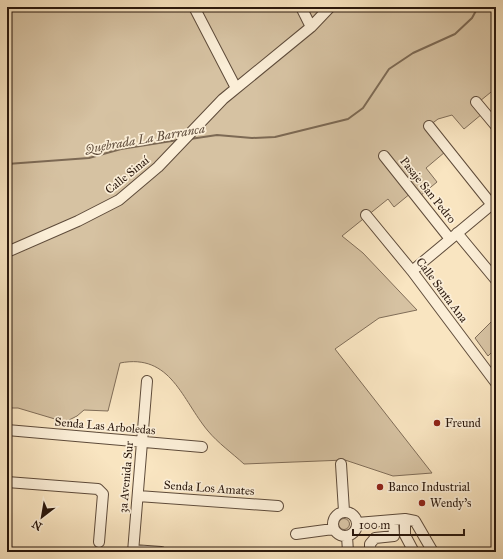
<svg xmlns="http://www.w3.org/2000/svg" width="503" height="559" font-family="'IM FELL Great Primer',serif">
	<rect width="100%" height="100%" fill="#f9e5c1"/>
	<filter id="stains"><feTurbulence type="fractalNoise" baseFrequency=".005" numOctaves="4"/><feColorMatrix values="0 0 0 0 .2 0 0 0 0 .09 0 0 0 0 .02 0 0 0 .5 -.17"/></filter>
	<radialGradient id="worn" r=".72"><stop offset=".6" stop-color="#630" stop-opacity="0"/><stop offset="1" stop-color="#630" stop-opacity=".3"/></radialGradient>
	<path fill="#d6c2a2" stroke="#806d58" d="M7,7H496V88L480,101L482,114L464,129L452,115L438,119L426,128L445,152L426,168L437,182L420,196L411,193L394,207L388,199L342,236L363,253L417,310L379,318L335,349L432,473L393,476L345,460L244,464C232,453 218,443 208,431C182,400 171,353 120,363L108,411L84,410L77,416L65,422L18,408H7Z
		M496,317V348L488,356L475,338Z
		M338.5 524a5.5 5.5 0 1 1 11 0a5.5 5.5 0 1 1-11 0Z"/>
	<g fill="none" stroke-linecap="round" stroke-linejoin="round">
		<path stroke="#7c6954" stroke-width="2" d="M190,139L217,135L252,138L275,137L348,119L363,108L389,69L413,53L455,34L472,18L478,7
			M7,164L89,158L121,149L178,140"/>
		<defs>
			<path id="minor" d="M194,7L236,88
				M301,7L311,27
				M476,102L496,126
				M429,126L492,205
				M384,156L450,239
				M366,215L412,271L496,383
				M457,233L496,280
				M7,252L78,221L119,200L158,167L223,99L311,27L330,7
				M412,271L496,201
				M7,430L202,447
				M341,464L344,511
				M7,482L98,489L103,494L99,542
				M138,496L278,506
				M333 524a12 12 0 1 1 24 0a12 12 0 1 1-24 0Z
				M405,519V535L414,552
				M357,523L405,519L415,521L433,552
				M296,534L333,529
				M347,536L348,552
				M133,550L161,552
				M133,552L147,381
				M370,552V544L375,538L394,536L393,520"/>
		</defs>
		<use href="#minor" stroke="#5e4b3a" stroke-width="12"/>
		<use href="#minor" stroke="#fbeed7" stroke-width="10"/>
	</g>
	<g fill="#8f2418" stroke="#fbeed7" stroke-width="1.5">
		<circle cx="437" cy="423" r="4"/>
		<circle cx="380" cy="487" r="4"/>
		<circle cx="422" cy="503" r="4"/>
	</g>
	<g text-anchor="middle" stroke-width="3.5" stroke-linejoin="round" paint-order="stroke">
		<g font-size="12" fill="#2a180d" stroke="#fbeed7">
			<text transform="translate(127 175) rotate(-39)" y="4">Calle Sinaí</text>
			<text transform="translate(428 190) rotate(51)" y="4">Pasaje San Pedro</text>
			<text transform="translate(442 290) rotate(53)" y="4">Calle Santa Ana</text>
			<text transform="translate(105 426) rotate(5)" y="4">Senda Las Arboledas</text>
			<text transform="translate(126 477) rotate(-85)" y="4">3a Avenida Sur</text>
			<text transform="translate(209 488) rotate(4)" y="4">Senda Los Amates</text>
		</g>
		<g font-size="12" fill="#2a180d" stroke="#fbeed7" text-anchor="start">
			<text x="445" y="427">Freund</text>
			<text x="388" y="491">Banco Industrial</text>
			<text x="430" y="507">Wendy's</text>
		</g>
		<g font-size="13" font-style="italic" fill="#614e3d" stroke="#fbeed7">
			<text transform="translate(145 138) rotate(-10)" y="5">Quebrada La Barranca</text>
		</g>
	</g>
	<rect width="503" height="559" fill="none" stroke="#f9e5c1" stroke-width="24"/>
	<rect x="8" y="8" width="487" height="543" fill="none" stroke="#2a180d" stroke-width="2"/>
	<rect x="12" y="12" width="479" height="535" fill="none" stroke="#2a180d"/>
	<g transform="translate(42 517) rotate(211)" stroke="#fbeed7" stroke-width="3" paint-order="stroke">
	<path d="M0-3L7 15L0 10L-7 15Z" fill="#2a180d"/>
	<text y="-6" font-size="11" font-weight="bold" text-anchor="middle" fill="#2a180d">N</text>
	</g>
	<path d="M353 529v6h111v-6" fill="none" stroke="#2a180d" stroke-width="2"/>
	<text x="359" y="529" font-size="12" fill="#2a180d" stroke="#fbeed7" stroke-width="3" paint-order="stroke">100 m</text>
	<rect width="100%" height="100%" filter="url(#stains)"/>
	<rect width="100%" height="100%" fill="url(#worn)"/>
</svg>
